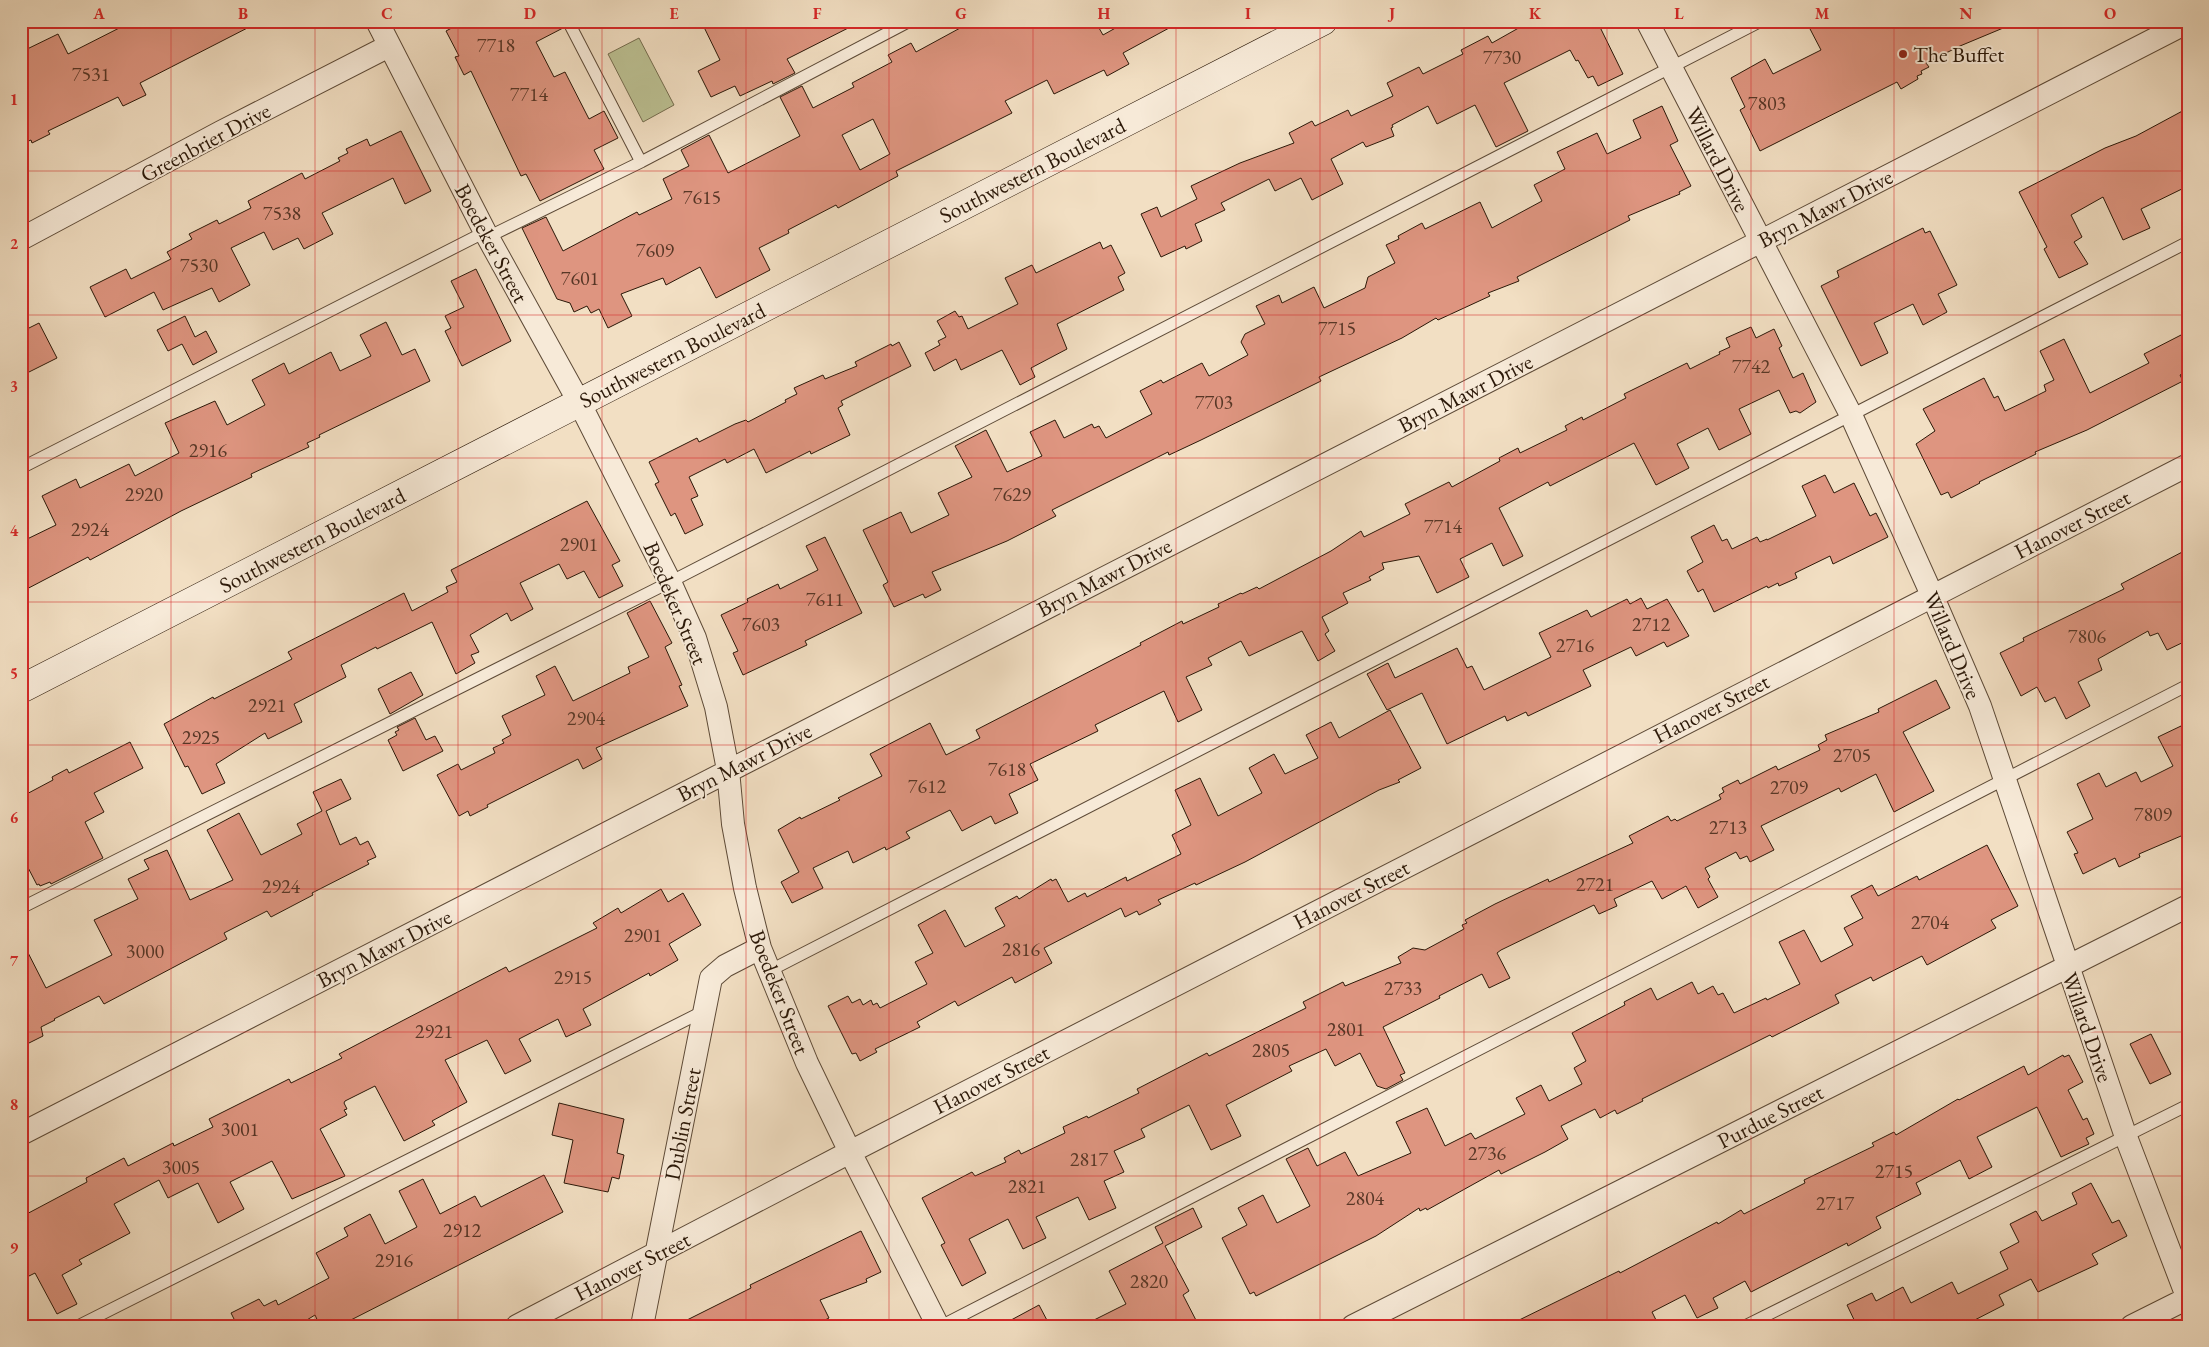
<svg xmlns="http://www.w3.org/2000/svg" width="2209" height="1347" font-family="'EB Garamond',serif">
	<rect width="100%" height="100%" fill="#f2dfc3"/>
	<filter id="stains"><feTurbulence type="fractalNoise" baseFrequency=".004" numOctaves="4"/><feColorMatrix values="0 0 0 0 .2 0 0 0 0 .09 0 0 0 0 .02 0 0 0 .5 -.17"/></filter>
	<radialGradient id="worn" r=".72"><stop offset=".6" stop-color="#630" stop-opacity="0"/><stop offset="1" stop-color="#630" stop-opacity=".3"/></radialGradient>
	<path fill="#bcc193" stroke="#746c4e" d="M639,38L674,105L643,122L608,54Z"/>
	<path fill="#de9580" stroke="#2b1808" fill-rule="evenodd" d="M133,21H155L158,28L170,21H261L140,83L146,95L123,106L118,97L48,131L50,134L32,143L31,140L21,144V52L58,34L68,54Z
		M465,21H561L563,28L536,42L554,77L565,72L589,119L604,111L618,138L594,150L604,169L540,201L526,174L521,176L471,71L464,75L455,57L459,56L446,31Z
		M701,21H862L787,59L795,73L773,84L772,81L740,96L735,86L711,97L698,71L720,60Z
		M973,21H1095L1103,35L1128,21H1182L1123,53L1129,64L1107,76L1104,70L1054,94L1047,80L1005,101L1012,113L896,171L898,176L838,208L836,205L788,230L789,233L759,248L770,270L716,298L700,267L666,285L663,278L621,294L632,316L608,328L599,309L591,313L587,306L574,312L570,303L557,299L522,228L546,217L563,251L637,212L639,215L672,199L663,179L689,166L681,150L709,135L728,173L800,136L780,97L802,86L813,108L854,87L852,83L892,62L888,55L911,43L916,52ZM873,119L890,154L860,170L842,135Z
		M1531,21H1597L1623,74L1598,86L1593,76L1588,78L1578,60L1576,61L1570,50L1504,83L1528,131L1496,147L1475,105L1437,124L1428,106L1392,125L1393,127L1391,128L1394,136L1366,147L1363,142L1331,159L1343,184L1312,200L1301,178L1275,191L1269,179L1221,203L1225,210L1195,224L1202,241L1186,249L1185,246L1161,257L1141,214L1157,207L1161,217L1197,199L1191,186L1240,163L1294,143L1289,133L1312,121L1315,126L1348,110L1351,116L1393,96L1387,83L1419,67L1423,74L1463,54L1461,50L1488,36L1492,43Z
		M1821,21H2020L1960,46L1926,63L1929,67L1921,71L1922,74L1917,76L1918,79L1901,89L1897,82L1760,151L1740,110L1745,107L1731,78L1765,59L1773,74L1821,50L1809,27Z
		M1662,106L1678,141L1670,145L1691,186L1679,192L1680,194L1628,216L1630,220L1517,277L1519,281L1488,293L1490,296L1438,320L1436,318L1402,338L1319,377L1321,381L1201,440L1169,455L1168,452L1052,510L1056,516L1007,541L932,572L941,590L925,598L923,594L894,607L883,585L888,582L863,530L901,512L911,533L949,515L938,493L972,477L955,446L986,430L1007,472L1042,456L1030,432L1055,420L1064,438L1092,424L1094,428L1099,426L1106,438L1152,414L1140,391L1161,380L1163,383L1202,363L1209,376L1248,355L1241,342L1245,334L1265,324L1256,306L1279,295L1282,303L1314,287L1324,308L1365,288L1368,277L1395,263L1386,245L1399,239L1398,236L1422,223L1425,229L1480,202L1492,228L1542,201L1534,185L1565,169L1557,152L1597,133L1607,154L1641,138L1633,120Z
		M2188,108V186L2141,209L2150,228L2123,240L2103,197L2071,215L2082,237L2074,242L2088,264L2059,278L2044,249L2047,247L2019,192L2105,148L2136,136Z
		M401,131L431,191L405,204L393,178L322,213L333,234L304,249L298,238L273,250L264,232L231,248L250,285L219,302L212,288L163,310L154,292L105,317L90,287L126,269L131,279L171,259L167,252L192,239L189,234L217,220L219,224L251,208L248,201L302,173L305,179L340,161L338,158L348,153L346,149L367,139L370,146Z
		M1923,228L1925,233L1930,231L1957,285L1938,294L1947,312L1923,325L1913,304L1874,323L1888,353L1861,366L1821,286L1839,277L1837,271Z
		M1100,242L1103,249L1111,245L1125,273L1118,277L1124,290L1057,324L1067,349L1031,368L1035,377L1020,385L1002,350L961,370L956,359L934,371L925,353L940,345L938,341L946,337L937,321L955,311L959,317L962,316L968,329L1018,304L1005,278L1032,265L1036,273Z
		M476,269L511,341L462,366L445,331L451,328L445,316L464,307L451,281Z
		M185,316L195,337L206,331L217,352L193,365L182,344L168,351L157,330Z
		M386,322L402,355L415,349L430,381L319,435L320,437L307,443L309,447L251,474L252,477L181,511L90,560L88,557L21,592V542L56,525L42,496L76,479L80,488L129,464L135,476L179,453L165,423L215,401L227,425L265,405L252,380L284,363L289,374L331,352L340,371L371,356L360,335Z
		M39,323L57,358L21,376V332Z
		M1751,327L1756,338L1774,329L1782,346L1779,348L1793,378L1803,373L1816,402L1800,413L1796,411L1790,413L1779,390L1739,409L1751,434L1719,450L1708,428L1677,444L1689,468L1656,485L1634,443L1550,486L1548,482L1499,508L1523,556L1503,566L1492,543L1460,559L1469,577L1437,593L1419,556L1382,563L1384,569L1369,577L1371,580L1343,593L1348,603L1322,617L1329,631L1325,634L1335,651L1318,661L1302,631L1249,656L1241,641L1208,658L1212,665L1186,677L1202,710L1178,722L1164,691L1095,725L1098,731L1030,764L1038,780L1009,794L1018,813L995,824L991,816L962,831L950,810L906,832L910,838L886,850L885,847L853,863L848,851L813,868L823,888L792,903L781,882L799,872L778,830L800,817L801,819L840,800L838,798L882,776L870,754L930,723L946,755L980,738L976,730L1141,645L1140,643L1182,621L1183,624L1219,607L1218,604L1241,593L1242,594L1257,587L1259,589L1331,551L1361,531L1364,537L1410,514L1405,504L1449,482L1452,487L1500,461L1499,458L1518,448L1520,453L1567,430L1565,426L1582,417L1583,420L1626,398L1624,394L1687,363L1690,369L1720,354L1719,352L1730,347L1726,338Z
		M2183,334L2188,343V371L2180,375L2183,381L2087,430L2035,452L2036,454L1979,482L1980,483L1951,498L1948,492L1941,495L1916,444L1935,431L1923,409L1984,378L1994,398L1998,396L2005,411L2024,402L2046,391L2044,385L2054,380L2040,351L2064,339L2090,393L2149,363L2144,354Z
		M899,342L911,366L841,401L843,405L838,408L850,435L811,454L810,451L766,473L754,449L727,463L725,459L689,477L698,496L691,499L703,525L685,534L675,513L671,516L655,484L659,482L649,462L697,438L699,442L735,424L746,420L748,422L786,402L785,400L797,394L794,388L823,375L825,379L857,366L855,362L891,344L892,346Z
		M1825,475L1834,493L1854,483L1870,516L1876,513L1888,537L1833,564L1830,556L1795,573L1797,578L1779,586L1778,583L1768,588L1767,586L1714,612L1703,589L1698,592L1687,571L1703,562L1691,537L1714,525L1722,541L1727,539L1732,549L1757,537L1760,542L1767,539V540L1816,516L1802,486Z
		M587,501L620,561L612,565L623,586L599,598L584,571L567,579L559,564L520,583L533,609L511,621L507,613L470,635L479,652L471,655L475,663L456,674L432,622L377,649L376,647L341,665L346,677L294,704L302,722L268,739L265,733L216,764L225,783L202,794L188,766L185,767L164,724L213,697L214,699L292,659L288,652L404,593L412,611L448,592L446,587L457,582L451,570Z
		M825,537L862,613L805,641L807,645L743,675L733,653L738,651L721,615L748,602L747,599L778,584L780,589L818,570L806,546Z
		M2188,549V640L2167,650L2158,633L2150,636L2148,631L2098,659L2102,670L2078,682L2090,706L2066,719L2055,697L2045,702L2037,687L2021,696L2000,653L2024,641L2023,638L2124,589L2121,584Z
		M1641,598L1647,609L1667,599L1689,636L1667,647L1664,642L1636,656L1631,647L1583,670L1591,686L1528,716L1526,712L1507,721L1505,716L1447,744L1422,693L1387,710L1367,674L1388,663L1395,678L1457,648L1467,668L1472,666L1484,690L1551,657L1539,633L1587,610L1591,617L1627,599L1630,604Z
		M650,601L672,643L665,647L682,685L679,686L688,706L596,748L602,759L583,769L578,759L487,805L488,807L470,816L468,811L459,816L437,775L458,764L461,770L495,753L493,748L504,743L502,740L511,735L502,716L545,695L536,676L555,666L573,701L630,673L628,667L649,657L627,613Z
		M411,672L423,695L390,714L378,689Z
		M1936,680L1950,708L1903,732L1934,791L1894,812L1876,774L1841,792L1839,788L1761,826L1774,850L1750,862L1747,856L1740,859L1736,852L1705,868L1710,877L1708,879L1718,897L1698,908L1686,886L1662,899L1652,881L1614,899L1617,906L1599,914L1594,905L1501,950L1497,953L1510,978L1489,988L1482,974L1439,996L1440,998L1383,1027L1405,1073L1400,1075L1403,1080L1386,1089L1377,1086L1360,1053L1335,1066L1326,1049L1289,1066L1292,1071L1226,1105L1241,1136L1211,1150L1189,1105L1141,1129L1145,1137L1114,1151L1124,1172L1104,1181L1116,1208L1089,1220L1078,1197L1036,1217L1046,1238L1023,1249L1008,1219L969,1239L986,1273L962,1286L941,1245L945,1243L922,1198L972,1172L975,1176L1006,1162L1004,1158L1019,1150L1021,1154L1065,1133L1063,1127L1087,1116L1088,1118L1139,1093L1137,1089L1207,1053L1209,1056L1306,1008L1303,1002L1343,982L1345,986L1401,963L1398,957L1413,948L1425,950L1464,929L1462,925L1467,923L1465,920L1495,904L1548,879L1549,882L1633,843L1629,836L1668,816L1671,821L1675,819L1677,821L1721,799L1719,795L1724,792L1722,788L1738,780L1740,784L1776,766L1778,770L1820,750L1818,745L1827,740L1825,735L1879,712L1878,709Z
		M1390,710L1421,768L1398,780L1400,782L1379,790L1245,862L1196,885L1195,883L1158,900L1161,904L1139,915L1137,911L1125,917L1121,908L1044,948L1052,963L1015,983L1012,977L958,1006L955,1001L917,1022L920,1027L875,1049L877,1052L860,1061L856,1053L852,1054L828,1006L848,996L852,1003L860,999L863,1005L871,1000L873,1005L877,1003L880,1008L927,984L915,962L933,953L918,925L945,910L965,947L1005,926L995,908L1017,896L1019,899L1051,879L1052,881L1056,879L1068,902L1085,893L1087,897L1126,877L1127,881L1181,854L1172,835L1191,825L1175,790L1200,778L1218,816L1262,793L1249,768L1274,754L1285,774L1318,758L1306,735L1331,722L1339,738Z
		M415,718L426,740L435,736L443,751L403,771L388,740L397,735L395,732L399,730L397,727Z
		M2181,726L2188,740V833L2139,854L2140,857L2119,867L2115,858L2083,874L2074,854L2078,853L2067,832L2093,819L2077,784L2099,773L2106,787L2136,772L2141,782L2173,766L2158,737Z
		M130,742L143,768L94,793L104,812L85,822L103,858L51,884L50,882L40,886L39,884L37,885L21,854V797L53,780L52,777L67,769L69,773Z
		M341,779L351,799L326,811L340,845L356,837L360,845L368,841L376,857L367,861L369,864L312,893L313,895L271,917L267,911L224,933L227,939L104,1004L99,996L54,1019L55,1020L41,1027L43,1036L21,1047V939L46,988L112,955L94,920L138,899L128,879L149,869L144,860L167,850L190,900L233,880L207,830L239,813L261,855L302,834L297,824L322,811L313,792Z
		M1987,845L2018,906L1991,920L1996,928L1927,965L1922,956L1873,981L1871,977L1835,995L1839,1003L1772,1037L1770,1035L1642,1099L1643,1101L1617,1114L1615,1110L1600,1118L1595,1109L1561,1126L1568,1139L1545,1152L1501,1174L1499,1170L1427,1210L1426,1208L1420,1211L1419,1208L1376,1236L1256,1296L1254,1292L1250,1294L1222,1238L1247,1225L1238,1208L1263,1195L1277,1223L1310,1206L1286,1159L1308,1148L1317,1166L1345,1152L1358,1176L1411,1153L1396,1122L1427,1108L1445,1146L1471,1133L1475,1139L1525,1114L1516,1098L1541,1085L1549,1101L1582,1084L1574,1068L1586,1061L1572,1033L1625,1005L1624,1002L1651,988L1657,1000L1692,982L1698,994L1713,986L1718,995L1723,993L1734,1013L1766,998L1767,1000L1800,984L1779,942L1804,930L1821,962L1853,945L1844,928L1863,918L1851,896L1872,885L1878,896L1917,876L1919,880Z
		M661,889L668,902L683,893L701,925L669,944L678,960L650,976L649,973L583,1009L591,1025L566,1037L558,1019L519,1039L531,1061L505,1074L487,1040L445,1060L467,1102L432,1121L435,1125L404,1141L375,1086L345,1101L344,1103L347,1109L344,1110L347,1115L320,1129L345,1176L292,1199L272,1161L230,1182L244,1209L218,1223L198,1183L168,1198L159,1180L114,1204L130,1233L79,1260L82,1264L62,1275L77,1304L57,1314L35,1273L21,1280V1217L87,1182L86,1178L124,1158L128,1166L173,1143L174,1146L213,1127L209,1119L289,1079L291,1083L342,1058L339,1054L400,1022L506,967L509,972L597,928L593,923L618,908L621,913Z
		M2151,1034L2171,1074L2150,1084L2130,1044Z
		M2063,1055L2064,1057L2069,1055L2083,1082L2068,1090L2083,1120L2087,1118L2094,1134L2086,1138L2089,1144L2061,1157L2037,1107L1977,1137L1992,1167L1969,1179L1960,1160L1916,1183L1921,1194L1876,1217L1881,1228L1848,1246L1847,1243L1751,1292L1745,1281L1713,1298L1718,1308L1697,1318L1685,1295L1652,1312L1659,1326H1507L1619,1271L1620,1273L1717,1222L1718,1224L1741,1210L1744,1214L1805,1183L1804,1180L1874,1146L1872,1143L1894,1132L1896,1135L1958,1099L1959,1100L2024,1066L2028,1075Z
		M559,1103L624,1119L617,1153L624,1155L619,1179L612,1177L608,1192L564,1183L573,1140L552,1135Z
		M544,1175L563,1212L345,1323L335,1326H320L315,1315L297,1326H226L235,1321L231,1313L259,1299L264,1306L276,1300L278,1305L329,1278L316,1253L348,1236L344,1228L370,1214L385,1244L417,1227L399,1191L423,1179L440,1214L475,1196L481,1207Z
		M2091,1183L2112,1223L2119,1220L2127,1236L2092,1254L2098,1264L2038,1292L2031,1279L1999,1295L2004,1305L1963,1326H1857L1847,1305L1872,1293L1876,1301L1903,1287L1911,1303L1952,1282L1958,1294L2008,1269L2000,1252L2019,1242L2010,1224L2036,1211L2042,1221L2077,1204L2072,1193Z
		M1193,1208L1202,1227L1165,1246L1189,1291L1183,1295L1199,1326H1082L1126,1304L1109,1271L1163,1243L1155,1227Z
		M861,1231L881,1272L866,1279L867,1282L820,1300L829,1318L825,1320L828,1326H805L802,1321L791,1326H675L751,1288L750,1285Z
		M1039,1305L1050,1326H1000Z"/>
	<g fill="none" stroke-linecap="round" stroke-linejoin="round">
		<defs>
			<path id="lane" d="M568,21L641,162
				M488,237L641,162L910,21
				M21,468L485,232
				M21,908L670,582L1761,21
				M769,971L2188,242
				M78,1326L704,1011
				M941,1326L2188,685
				M1745,1326L2188,1105"/>
			<path id="street" d="M377,21L485,232L579,402L670,582L695,638L716,707L728,770L733,824L745,888L760,948L807,1063L850,1152L938,1326
				M1647,21L1851,415L1932,595L1980,706L2126,1137L2188,1299
				M21,239L221,132L389,46
				M21,1134L2188,22
				M517,1326L850,1152L2188,465
				M642,1326L711,978L725,966L760,948
				M1353,1326L2188,906
				M2132,1326L2188,1298"/>
			<path id="secondary" d="M21,689L1323,21"/>
		</defs>
		<use href="#lane" stroke="#5d4a37" stroke-width="13"/>
		<use href="#street" stroke="#5d4a37" stroke-width="24"/>
		<use href="#secondary" stroke="#2b1808" stroke-width="29"/>
		<use href="#lane" stroke="#f7ead8" stroke-width="11"/>
		<use href="#street" stroke="#f7ead8" stroke-width="22"/>
		<use href="#secondary" stroke="#f7ead8" stroke-width="28"/>
	</g>
	<path fill="none" stroke="#d62828" stroke-width="1" stroke-opacity="0.55" d="M171,21V1326M315,21V1326M458,21V1326M602,21V1326M746,21V1326M889,21V1326M1033,21V1326M1176,21V1326M1320,21V1326M1464,21V1326M1607,21V1326M1751,21V1326M1894,21V1326M2038,21V1326M21,171H2188M21,315H2188M21,458H2188M21,602H2188M21,745H2188M21,889H2188M21,1032H2188M21,1176H2188"/>
	<circle fill="#8f2418" stroke="#f7ead8" stroke-width="2" cx="1903" cy="54" r="5"/>
	<g text-anchor="middle" stroke-width="4" stroke-linejoin="round" paint-order="stroke">
		<g font-size="20" fill="#583726">
			<text x="496" y="52">7718</text>
			<text x="1502" y="64">7730</text>
			<text x="91" y="81">7531</text>
			<text x="529" y="101">7714</text>
			<text x="1767" y="110">7803</text>
			<text x="702" y="204">7615</text>
			<text x="282" y="220">7538</text>
			<text x="655" y="257">7609</text>
			<text x="199" y="272">7530</text>
			<text x="580" y="285">7601</text>
			<text x="1337" y="335">7715</text>
			<text x="1751" y="373">7742</text>
			<text x="1214" y="409">7703</text>
			<text x="208" y="457">2916</text>
			<text x="144" y="501">2920</text>
			<text x="1012" y="501">7629</text>
			<text x="1443" y="533">7714</text>
			<text x="90" y="536">2924</text>
			<text x="579" y="551">2901</text>
			<text x="825" y="606">7611</text>
			<text x="761" y="631">7603</text>
			<text x="1651" y="631">2712</text>
			<text x="2087" y="643">7806</text>
			<text x="1575" y="652">2716</text>
			<text x="267" y="712">2921</text>
			<text x="586" y="725">2904</text>
			<text x="201" y="744">2925</text>
			<text x="1852" y="762">2705</text>
			<text x="1007" y="776">7618</text>
			<text x="927" y="793">7612</text>
			<text x="1789" y="794">2709</text>
			<text x="2153" y="821">7809</text>
			<text x="1728" y="834">2713</text>
			<text x="1595" y="891">2721</text>
			<text x="281" y="893">2924</text>
			<text x="1930" y="929">2704</text>
			<text x="643" y="942">2901</text>
			<text x="1021" y="956">2816</text>
			<text x="145" y="958">3000</text>
			<text x="573" y="984">2915</text>
			<text x="1403" y="995">2733</text>
			<text x="1346" y="1036">2801</text>
			<text x="434" y="1038">2921</text>
			<text x="1271" y="1057">2805</text>
			<text x="240" y="1136">3001</text>
			<text x="1487" y="1160">2736</text>
			<text x="1089" y="1166">2817</text>
			<text x="181" y="1174">3005</text>
			<text x="1894" y="1178">2715</text>
			<text x="1027" y="1193">2821</text>
			<text x="1365" y="1205">2804</text>
			<text x="1835" y="1210">2717</text>
			<text x="462" y="1237">2912</text>
			<text x="394" y="1267">2916</text>
			<text x="1149" y="1288">2820</text>
		</g>
		<g font-size="22" fill="#2b1808" stroke="#f7ead8" text-anchor="start">
			<text x="1913" y="62">The Buffet</text>
		</g>
		<g font-size="22" fill="#2b1808" stroke="#f7ead8">
			<text transform="translate(205 142) rotate(-28)" y="8">Greenbrier Drive</text>
			<text transform="translate(1718 159) rotate(63)" y="8">Willard Drive</text>
			<text transform="translate(1032 170) rotate(-27)" y="8">Southwestern Boulevard</text>
			<text transform="translate(1825 208) rotate(-27)" y="8">Bryn Mawr Drive</text>
			<text transform="translate(492 243) rotate(62)" y="8">Boedeker Street</text>
			<text transform="translate(672 355) rotate(-27)" y="8">Southwestern Boulevard</text>
			<text transform="translate(1465 393) rotate(-27)" y="8">Bryn Mawr Drive</text>
			<text transform="translate(2072 524) rotate(-27)" y="8">Hanover Street</text>
			<text transform="translate(312 540) rotate(-27)" y="8">Southwestern Boulevard</text>
			<text transform="translate(1104 577) rotate(-27)" y="8">Bryn Mawr Drive</text>
			<text transform="translate(676 603) rotate(67)" y="8">Boedeker Street</text>
			<text transform="translate(1953 645) rotate(67)" y="8">Willard Drive</text>
			<text transform="translate(1711 708) rotate(-27)" y="8">Hanover Street</text>
			<text transform="translate(744 762) rotate(-27)" y="8">Bryn Mawr Drive</text>
			<text transform="translate(1351 894) rotate(-27)" y="8">Hanover Street</text>
			<text transform="translate(384 948) rotate(-27)" y="8">Bryn Mawr Drive</text>
			<text transform="translate(780 992) rotate(69)" y="8">Boedeker Street</text>
			<text transform="translate(2088 1027) rotate(71)" y="8">Willard Drive</text>
			<text transform="translate(991 1079) rotate(-27)" y="8">Hanover Street</text>
			<text transform="translate(1770 1116) rotate(-27)" y="8">Purdue Street</text>
			<text transform="translate(682 1124) rotate(-79)" y="8">Dublin Street</text>
			<text transform="translate(632 1266) rotate(-27)" y="8">Hanover Street</text>
		</g>
	</g>
	<rect width="2209" height="1347" fill="none" stroke="#f2dfc3" stroke-width="55"/>
	<rect x="28" y="28" width="2154" height="1292" fill="none" stroke="#d62828" stroke-width="2"/>
	<g font-size="16" text-anchor="middle" font-weight="bold" fill="#d62828">
		<text x="99" y="19">A</text>
		<text x="243" y="19">B</text>
		<text x="387" y="19">C</text>
		<text x="530" y="19">D</text>
		<text x="674" y="19">E</text>
		<text x="817" y="19">F</text>
		<text x="961" y="19">G</text>
		<text x="1104" y="19">H</text>
		<text x="1248" y="19">I</text>
		<text x="1392" y="19">J</text>
		<text x="1535" y="19">K</text>
		<text x="1679" y="19">L</text>
		<text x="1822" y="19">M</text>
		<text x="1966" y="19">N</text>
		<text x="2110" y="19">O</text>
		<text x="14" y="105">1</text>
		<text x="14" y="249">2</text>
		<text x="14" y="392">3</text>
		<text x="14" y="536">4</text>
		<text x="14" y="679">5</text>
		<text x="14" y="823">6</text>
		<text x="14" y="966">7</text>
		<text x="14" y="1110">8</text>
		<text x="14" y="1253">9</text>
	</g>
	<rect width="100%" height="100%" filter="url(#stains)"/>
	<rect width="100%" height="100%" fill="url(#worn)"/>
</svg>
